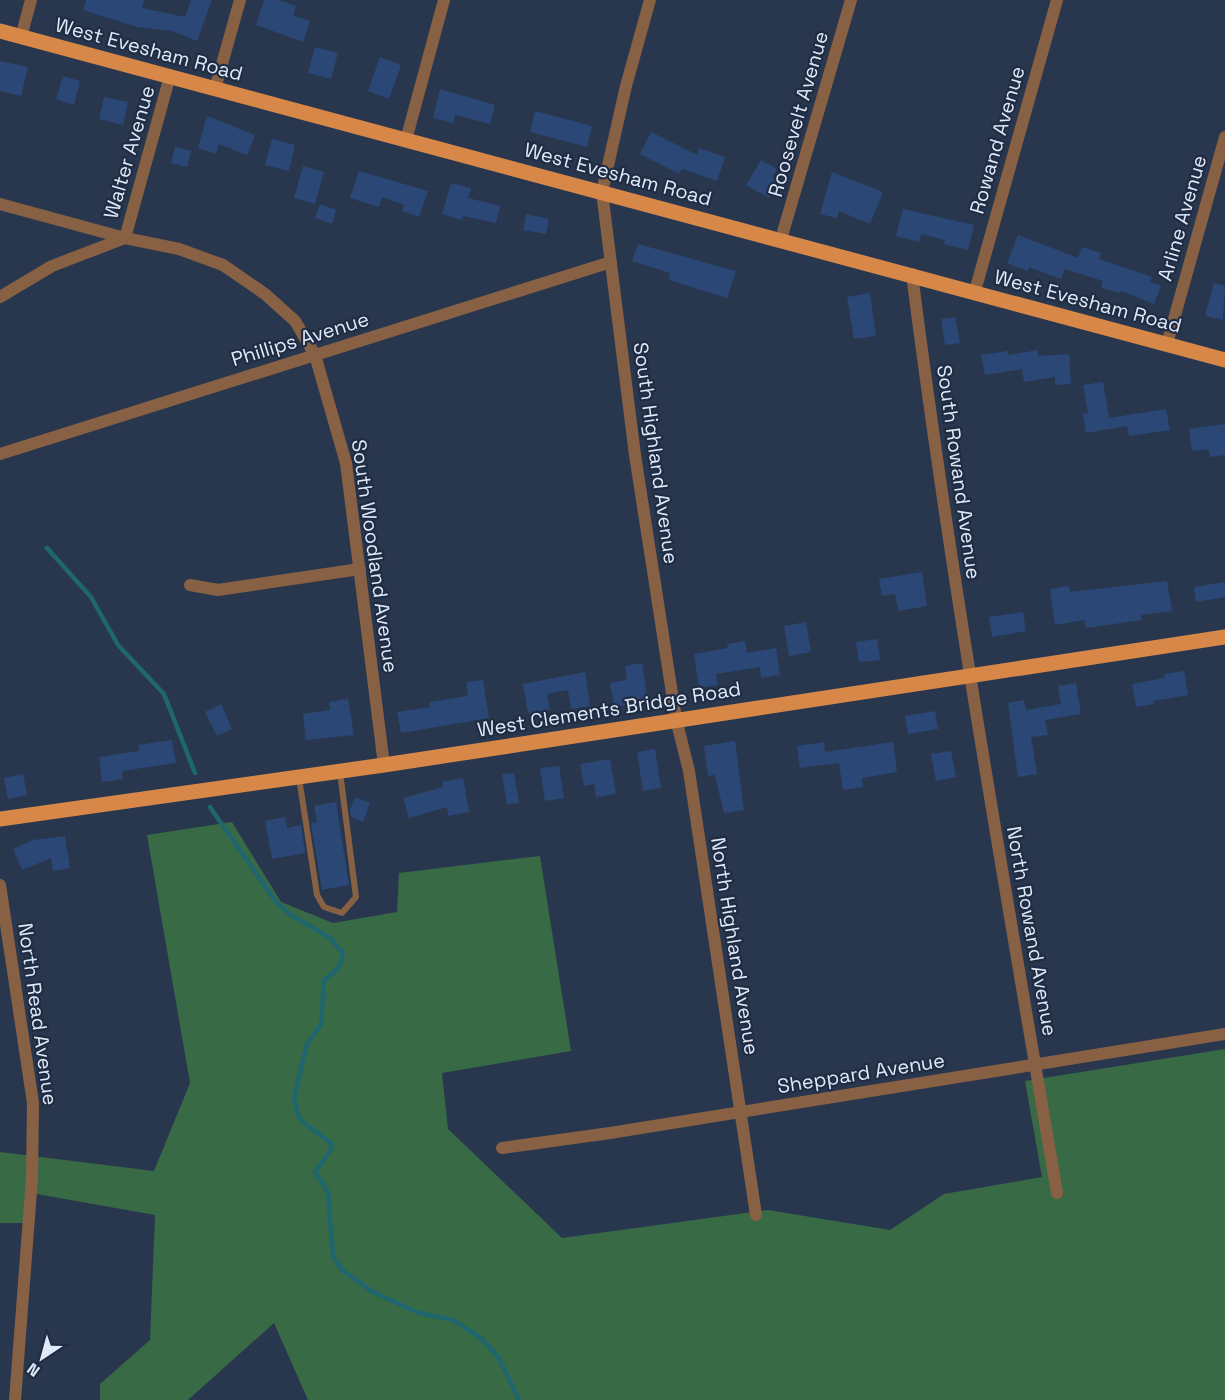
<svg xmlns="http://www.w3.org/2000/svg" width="1225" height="1400" font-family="'Space Grotesk',sans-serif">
	<rect width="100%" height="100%" fill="#29374e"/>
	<path fill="#376a45" d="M232,822L281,902L333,923L397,912L399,873L540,856L571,1051L442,1073L448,1129L562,1238L768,1210L890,1230L944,1194L1042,1177L1025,1081L1225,1049V1400H308L274,1323L188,1400H100V1384L150,1340L155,1215L31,1193L32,1223H0V1152L154,1171L190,1083L147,835Z"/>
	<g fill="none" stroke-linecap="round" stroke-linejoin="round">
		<path stroke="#1f666f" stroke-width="4.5" d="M47,548L91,597L118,645L164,694L195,773
			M210,807L276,902L291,915L330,938L343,953L339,967L324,981L321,1024L307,1044L294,1098L298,1115L303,1122L331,1143L332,1148L315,1172L328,1192L333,1256L342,1270L373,1292L419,1313L453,1320L482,1339L499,1358L519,1400"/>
	</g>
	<path fill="#2b4776" d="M86,0H144L142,8L185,17L191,0H212L197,41L172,31L137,27L83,10Z
		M264,0H279L296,6L293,15L310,21L303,42L256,25Z
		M315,47L338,53L331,79L308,73Z
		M380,57L401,65L389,99L368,91Z
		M0,61L28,67L21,96L0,91Z
		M63,76L80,81L74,105L56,99Z
		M440,89L495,105L490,124L455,115L453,123L433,118Z
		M104,97L128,102L123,125L99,119Z
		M535,111L592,126L587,147L530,132Z
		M207,116L255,135L247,155L219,144L216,154L198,148Z
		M651,132L697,155L699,148L725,157L717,181L682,169L679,174L640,154Z
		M272,139L295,145L289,171L265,165Z
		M175,147L191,151L187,167L171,163Z
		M761,160L777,169L772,178L778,182L769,198L746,185Z
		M303,166L324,172L315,204L294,198Z
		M359,171L428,191L419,217L402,211L404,205L382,197L379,207L350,198Z
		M832,172L883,192L870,224L839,211L837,218L820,214Z
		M451,183L471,188L468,198L500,206L496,223L463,216L462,220L442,214Z
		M320,204L336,210L332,224L315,218Z
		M903,209L974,225L968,250L944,244L945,240L921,234L919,242L896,236Z
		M526,214L549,219L546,234L523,230Z
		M1018,235L1078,258L1082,247L1101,253L1099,259L1152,277L1150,282L1161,286L1154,304L1121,291L1120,293L1101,288L1103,281L1065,269L1061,279L1029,267L1028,271L1007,263Z
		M638,244L736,271L727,298L669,280L670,273L632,261Z
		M1214,283L1225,286L1223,320L1205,316Z
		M870,293L876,336L854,339L847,297Z
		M955,317L960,343L945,345L941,319Z
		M1038,350V356L1069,354L1071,384L1055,385V377L1024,382L1022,369L985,375L981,355L1008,351V355Z
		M1103,382L1109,418L1166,409L1170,430L1129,436L1127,426L1086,433L1083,414L1088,413L1083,385Z
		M1225,424V455L1210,457L1208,449L1192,451L1189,429Z
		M922,572L927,606L898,611L895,594L882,596L879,579Z
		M1167,581L1172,611L1141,615L1142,620L1086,628L1084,620L1055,625L1050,589L1069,586L1070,592Z
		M1225,582V597L1196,602L1194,587Z
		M1023,612L1026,631L992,637L989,617Z
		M806,622L811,652L789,656L784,626Z
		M877,639L880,660L859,662L856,642Z
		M745,641L747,653L776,648L780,675L761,678L760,667L716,674L718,685L699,688L694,654L728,648L727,644Z
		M642,663L648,701L614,707L610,683L627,680L625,666Z
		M1184,671L1188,695L1153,701L1154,704L1136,707L1132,684L1165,678L1164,674Z
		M585,672L590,706L571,709L568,690L547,694L550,710L528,713L523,684Z
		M483,680L489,718L401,733L397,712L430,707L429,702L468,696L466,682Z
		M1076,683L1081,714L1045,720L1048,735L1031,737L1037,774L1018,777L1008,703L1024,700L1026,710L1061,704L1058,686Z
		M348,699L354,735L306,740L303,714L330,710L329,702Z
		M221,704L232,729L217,736L205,712Z
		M935,711L938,729L908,734L905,716Z
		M172,740L176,763L122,771L123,779L102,782L99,757L139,751L138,745Z
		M735,741L744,810L724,813L715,775L708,776L704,746Z
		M824,742L825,752L893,742L897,772L862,778L863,787L843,790L839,763L800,768L797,746Z
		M655,749L661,788L643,791L637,752Z
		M951,751L956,777L936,781L931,754Z
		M610,759L616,794L596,797L594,784L584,786L580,764Z
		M559,766L564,798L545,801L540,768Z
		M514,773L519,803L507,805L502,774Z
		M23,774L27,795L8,799L4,778Z
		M463,778L469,812L448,816L447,807L409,818L403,798L443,787L442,782Z
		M355,797L370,803L363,822L351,817L350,810Z
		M336,802L349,885L322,890L311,823L317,822L314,806Z
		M285,817L287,828L301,825L305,853L272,859L265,821Z
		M65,836L70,868L53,871L51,858L22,870L13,849L33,840Z"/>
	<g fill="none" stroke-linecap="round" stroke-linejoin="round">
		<path stroke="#886144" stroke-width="6" d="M299,778L317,895L324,907L342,913L356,897L340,772"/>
		<path stroke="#886144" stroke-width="12" d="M650,0L626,86L602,192L635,455L676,719L689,771L756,1215
			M21,37L31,0
			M215,89L240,0
			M406,140L444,0
			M0,204L125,238L170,76
			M781,239L851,0
			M912,274C951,582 1005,887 1057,1193
			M975,291L1057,0
			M0,297L52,266L125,238L179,249L223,265L265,294L295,321L315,355L346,463L384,765
			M1167,344L1225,137
			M0,454L611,262
			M190,585L218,590L360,569
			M0,885L33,1103L32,1178L15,1400
			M502,1148L610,1133L1225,1034"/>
		<path stroke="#d78849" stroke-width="15" d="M0,31L1225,360
			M0,819L384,765L1225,637"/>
	</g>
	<g text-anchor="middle" stroke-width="4.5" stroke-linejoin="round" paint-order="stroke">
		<g font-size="20" fill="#e0e9f8" stroke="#1f2c43">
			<text transform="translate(149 49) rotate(15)" y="7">West Evesham Road</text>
			<text transform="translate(798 114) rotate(-74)" y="7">Roosevelt Avenue</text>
			<text transform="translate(997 140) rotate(-74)" y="7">Rowand Avenue</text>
			<text transform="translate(129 152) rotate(-74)" y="7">Walter Avenue</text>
			<text transform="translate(618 174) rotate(15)" y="7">West Evesham Road</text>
			<text transform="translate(1182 218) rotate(-74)" y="7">Arline Avenue</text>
			<text transform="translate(1088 301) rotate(15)" y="7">West Evesham Road</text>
			<text transform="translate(300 339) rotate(-17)" y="7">Phillips Avenue</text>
			<text transform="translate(656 453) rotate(82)" y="7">South Highland Avenue</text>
			<text transform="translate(959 472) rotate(82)" y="7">South Rowand Avenue</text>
			<text transform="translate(375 556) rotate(82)" y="7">South Woodland Avenue</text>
			<text transform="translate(609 709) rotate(-9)" y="7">West Clements Bridge Road</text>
			<text transform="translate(1032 931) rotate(80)" y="7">North Rowand Avenue</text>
			<text transform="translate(735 946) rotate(81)" y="7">North Highland Avenue</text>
			<text transform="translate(38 1014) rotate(82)" y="7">North Read Avenue</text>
			<text transform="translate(861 1073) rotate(-9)" y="7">Sheppard Avenue</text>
		</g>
	</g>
	<g transform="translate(42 1358) rotate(216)" stroke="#1f2c43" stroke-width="4.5" paint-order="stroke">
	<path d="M0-4.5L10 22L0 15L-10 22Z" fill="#e0e9f8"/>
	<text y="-9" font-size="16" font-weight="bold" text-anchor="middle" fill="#e0e9f8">N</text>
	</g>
</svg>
